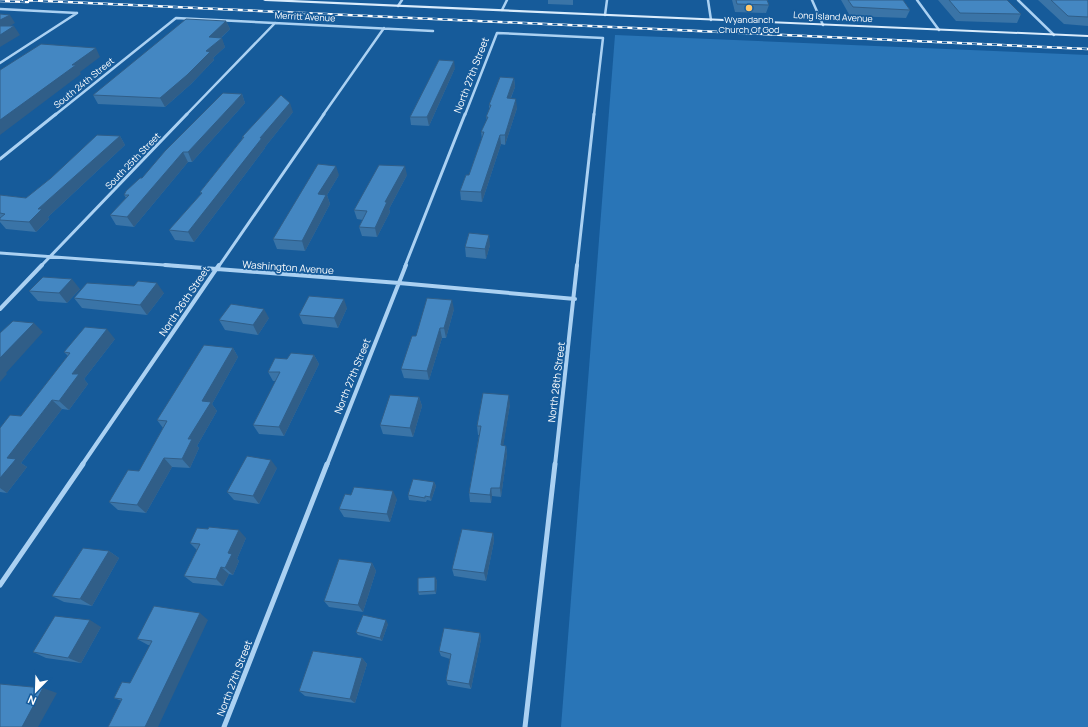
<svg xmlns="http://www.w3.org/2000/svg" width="1088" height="727" font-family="Manrope,sans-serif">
	<rect width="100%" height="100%" fill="#165b9a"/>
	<path fill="#2975b7" d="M615,35L1088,55V727H561Z"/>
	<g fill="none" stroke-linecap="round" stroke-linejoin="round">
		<path stroke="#abd1f2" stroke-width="2.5" d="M708,0L711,20
			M812,0L823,25
			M917,0L939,30
			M1018,0L1054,35
			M398,6L402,0
			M0,9L77,13
			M502,10L507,0
			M605,15L607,0
			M0,63L77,13
			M55,115L176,18L433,31
			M186,115L275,23
			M323,115L384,28
			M465,115L497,33L603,38L594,115"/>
		<path stroke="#abd1f2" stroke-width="3" d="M0,159L56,114
			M0,253L178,266
			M41,266L187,114
			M219,266L324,114
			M405,266L465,114
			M577,266L594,114"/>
		<path stroke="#abd1f2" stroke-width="4" d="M165,265L399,283L575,299
			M0,309L42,265
			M82,465L219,265
			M327,465L406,265
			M555,465L577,265"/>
		<path stroke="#abd1f2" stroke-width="5" d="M0,585L83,464
			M224,727L327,464
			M525,727L555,464"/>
		<path fill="#daecfc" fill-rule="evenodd" d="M263,0H292L1088,35V37L265,1Z"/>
		<defs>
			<path id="rail" d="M23,0L1088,49
				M0,1L28,2"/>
		</defs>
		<use href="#rail" stroke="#fff" stroke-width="2.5"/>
		<use href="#rail" stroke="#165b9a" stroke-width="1.5" stroke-dasharray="5" stroke-linecap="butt"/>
	</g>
	<path fill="#3a74a7" d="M548,0H573V5L548,4Z
		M732,0H775H767L769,5L766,13L735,12Z
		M841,0H903L910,10L906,18L850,16Z
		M938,0H1007L1021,14L1017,23L956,21Z
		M1038,0H1088V26L1064,24Z
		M226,21L230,29L221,38L225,47L213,58L214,60L191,84L165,107L98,104L93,95Z
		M455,68L429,126L411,125L410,117Z
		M514,78L515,87L511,98L517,108L505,145L501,144L482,202L461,200L460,191L469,175L482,139L481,132L487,120L486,117L489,110V105Z
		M242,94L245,103L192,162H188L134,227L116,225L110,215L126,198L124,195L142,178Z
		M293,112L265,147V148L194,242L175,240L169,230L201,194L200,192L243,138L242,137Z
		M120,136L125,145L48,217L49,219L36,232L6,229L0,222V195L26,198Z
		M339,175L327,195L330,204L305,251L277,249L273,239Z
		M407,175L389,209L390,212L377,237L362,236L359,227L363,220L357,219L354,210Z
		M490,245L486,259L466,257L465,247Z
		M80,289L67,303L38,301L29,291Z
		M164,293L147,315L82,308L74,298Z
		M347,308L338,328L303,324L299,315Z
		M454,309L446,338H442L429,380L404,378L401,369L416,336Z
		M269,318L258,335L225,330L219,320Z
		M115,339L84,379L88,384L69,410L62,409L21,463L27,467L7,493L0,492V428L21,416L68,356L64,352Z
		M233,348L238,357L212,404L217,411L197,446L199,448L190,468L172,467L146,513L118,510L109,502L139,471L163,428L157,420Z
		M314,355L319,364L284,436L259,434L253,425L276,381H273L268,372L287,359Z
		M419,397L422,406L413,437L383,434L380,425Z
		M510,404L503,445L506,446L507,454L501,497L492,496L491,503L470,502L469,493L479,435H478L477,426Z
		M277,468L259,504L234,500L227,492Z
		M434,482L436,486L431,501L427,500L426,502L409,500L408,495Z
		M397,499L390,522L344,517L339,509Z
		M493,533L494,541L486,581L454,576L452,569Z
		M246,538L237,559L239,561L233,575L229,574L223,586L193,583L184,576L197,550L190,543Z
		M109,551L119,558L92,606L64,602L52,596Z
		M372,563L376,571L363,612L329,607L324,601Z
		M435,577L437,581L436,594L419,595L418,592Z
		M208,620L122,701L114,698L130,683L150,645H148L137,639Z
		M388,624L382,641L358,635L356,632Z
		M101,627L81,663L46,658L33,652Z
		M480,633L481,639L471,689L448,685L446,680L450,659L441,656L439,651Z
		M362,658L367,664L355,703L305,696L299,691Z"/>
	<path fill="#305e88" d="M10,15L15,23L0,32V20Z
		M226,21L230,29L212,46L209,37Z
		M14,26L20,35L0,47V35Z
		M222,38L225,47L213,58L214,60L191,84L165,107L160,98L206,51Z
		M96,48L100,57L80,72L81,74L0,135V120L72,65Z
		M454,61L455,68L429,126L427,117Z
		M514,78L515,87L507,107V98Z
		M242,94L245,103L192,162L188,152Z
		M516,99L517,108L505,145V135Z
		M290,103L293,112L265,147V148L194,242L188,232L260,138Z
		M500,135L501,144L482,202L481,192Z
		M120,136L125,145L48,217L49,219L36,232L29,222L38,209Z
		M183,152L188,162L134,227L127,217Z
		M336,166L339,175L327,195L330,204L305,251L302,241L318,194Z
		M405,166L407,175L389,209L390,212L377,237L375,228L385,202Z
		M489,235L490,245L486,259L485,249Z
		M72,279L80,289L67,303L59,293Z
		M157,283L164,293L147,315L140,305Z
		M344,299L347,308L338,328L334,318Z
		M452,300L454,309L446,338L444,328Z
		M264,309L269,318L258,335L253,325Z
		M34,323L43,332L6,373L7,374L0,382V358Z
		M440,328L442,338L429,380L427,371Z
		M107,329L115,339L84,379L88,384L69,410L59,401L72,374Z
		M233,348L238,357L212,404L217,411L197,446L199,448L190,468L182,459L202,401Z
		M314,355L319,364L284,436L279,427Z
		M509,395L510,404L502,454L501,445Z
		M419,397L422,406L413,437L410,428Z
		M52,400L62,409L21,463L27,467L7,493L0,488V478L7,458Z
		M506,446L507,454L501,497L500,488Z
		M164,458L172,467L146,513L137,505Z
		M271,460L277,468L259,504L253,496Z
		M434,482L436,486L431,501L430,497Z
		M491,488L492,496L491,503L490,495Z
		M393,491L397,499L390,522L387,514Z
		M239,530L246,538L237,559L239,561L233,575L225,568L228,553Z
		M493,533L494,541L486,581L484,573Z
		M109,551L119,558L92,606L80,599Z
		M372,563L376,571L363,612L358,605Z
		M221,567L229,574L223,586L216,579Z
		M435,577L437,581L436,594L435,591Z
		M200,613L208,620L158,727H145Z
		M90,620L101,627L81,663L68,658Z
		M386,620L388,624L382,641L380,638Z
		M480,633L481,639L471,689L469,684Z
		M362,658L367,664L355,703L350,699Z
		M43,688L57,693L38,727H22Z"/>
	<path fill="#4487c2" stroke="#305e88" d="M736,0H767L769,5L737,4Z
		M848,0H903L910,10L853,7Z
		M949,0H1007L1021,14L960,13Z
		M1051,0H1088V17L1068,16Z
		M0,14L10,15L0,20Z
		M186,19L226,21L209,37L222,38L206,51L210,52L187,75L160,98L93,95Z
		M0,26H14L0,35Z
		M41,44L96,48L72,65H76L0,120V70Z
		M439,60L454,61L427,117H410Z
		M500,77L514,78L507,98L516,99L505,135H500L481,192L460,191L466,175H469L484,132H481L488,117H486L491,105H489Z
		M223,93L242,94L188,152H183L127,217L110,215L129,195H124L126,191L140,178H142L165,151Z
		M281,95L290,103L260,138H262L188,232L169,230L202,193L200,192L244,137H242Z
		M97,135L120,136L38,209H42L29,222L0,220V218L5,214L0,213V195L26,198L51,178Z
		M318,164L336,166L318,194L326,195L302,241L273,239Z
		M379,165L405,166L385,202H387L375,228L359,227L367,211L354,210Z
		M469,233L489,235L485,249L465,247Z
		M43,277L72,279L59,293L29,291Z
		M138,281L157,283L140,305L74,298L87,283L134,286Z
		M309,296L344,299L334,318L299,315Z
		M427,298L452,300L444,328H440L427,371L401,369L412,336H416Z
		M231,304L264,309L253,325L219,320Z
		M13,321L34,323L0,358V333Z
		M85,327L107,329L72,374H79L59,401L52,400L7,458L16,459L0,478V428L10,415L21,416L70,353L64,352Z
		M204,345L233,348L202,401L211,402L188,439H192L182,459L164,458L137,505L109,502L128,470L139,471L167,421L157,420Z
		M291,353L314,355L279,427L253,425L280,372H268L275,358L287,359Z
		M483,393L509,395L501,445L506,446L500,488H491L490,495L469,493L481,426H477Z
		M390,395L419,397L410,428L380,425Z
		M247,456L271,460L253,496L227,492Z
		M413,479L434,482L430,497L425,496V498L408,495Z
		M354,487L393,491L387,514L339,509L345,494L351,495Z
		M209,527L239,530L228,553L232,554L225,568L221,567L216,579L184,576L200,544L190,543L197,528L208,529Z
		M462,529L493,533L484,573L452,569Z
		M83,548L109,551L80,599L52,596Z
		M339,559L372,563L358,605L324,601Z
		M435,577V591L418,592V578Z
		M154,606L200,613L145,727H108L122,699L114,698L122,682L130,683L152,641L137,639Z
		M363,615L386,620L380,638L356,632Z
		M55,616L90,620L68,658L33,652Z
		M444,628L480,633L469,684L446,680L451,654L439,651Z
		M313,651L362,658L350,699L299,691Z
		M0,684L43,688L22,727H0Z"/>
	<circle fill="#ffc86c" stroke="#165b9a" stroke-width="1.5" cx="749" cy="8" r="4"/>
	<g text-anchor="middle" stroke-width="3.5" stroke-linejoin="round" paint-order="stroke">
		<g font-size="9" fill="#fff" stroke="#165b9a">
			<text transform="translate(305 17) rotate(3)" y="3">Merritt Avenue</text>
			<text transform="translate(833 17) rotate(3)" y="3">Long Island Avenue</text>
			<text transform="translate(84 83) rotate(-39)" y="3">South 24th Street</text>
			<text transform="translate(133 161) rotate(-46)" y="3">South 25th Street</text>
		</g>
		<g font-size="9" fill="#fff" stroke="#165b9a">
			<text x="749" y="23">Wyandanch<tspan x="749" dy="10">Church Of God</tspan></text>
		</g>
		<g font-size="10" fill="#fff" stroke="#165b9a">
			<text transform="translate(471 75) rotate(-69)" y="4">North 27th Street</text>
			<text transform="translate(288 267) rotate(4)" y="4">Washington Avenue</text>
			<text transform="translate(184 301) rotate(-56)" y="4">North 26th Street</text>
			<text transform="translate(352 376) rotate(-68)" y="4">North 27th Street</text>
			<text transform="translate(556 382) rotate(-83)" y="4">North 28th Street</text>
			<text transform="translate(234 678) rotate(-69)" y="4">North 27th Street</text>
		</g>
	</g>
	<g transform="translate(36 691) rotate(203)" stroke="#165b9a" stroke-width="3" paint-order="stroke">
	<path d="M0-3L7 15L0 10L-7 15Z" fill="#ffffff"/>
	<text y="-6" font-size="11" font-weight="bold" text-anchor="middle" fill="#ffffff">N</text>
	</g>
</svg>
